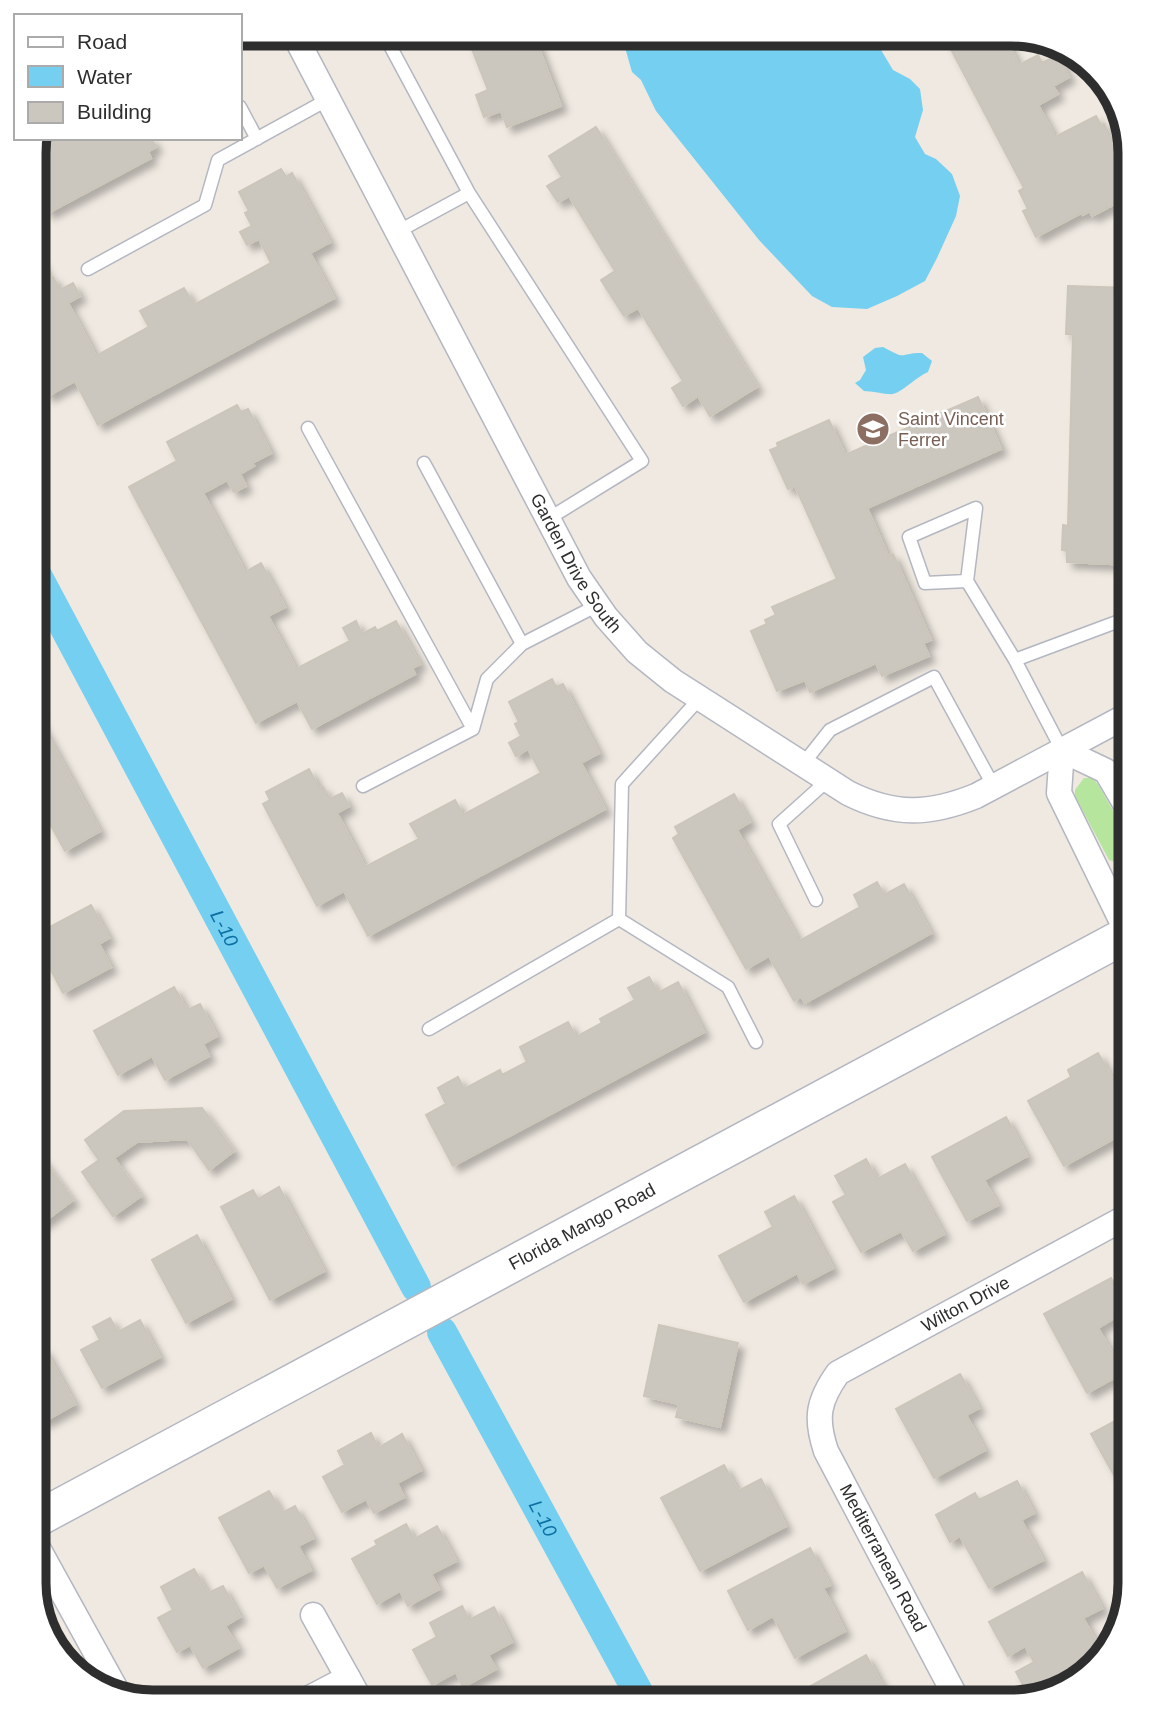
<svg xmlns="http://www.w3.org/2000/svg" width="1163" height="1736" font-family="Helvetica,sans-serif">
	<defs>
		<filter id="shadow"><feDropShadow dx="6" dy="6" stdDeviation="3.5" flood-color="#0004"/></filter>
	</defs>
	<rect width="100%" height="100%" fill="#efe9e1"/>
	<path fill="#b6e59e" d="M1084,778H1092L1098,784L1130,841V856L1118,863L1109,860L1075,796V790Z"/>
	<path fill="#75cff0" d="M878,35L881,50L893,70L910,79L920,89L923,110L915,137L925,154L936,159L952,174L960,196L956,216L937,258L925,281L897,296L867,309L832,307L812,296L759,240L656,111L641,80L632,72L622,37Z
		M883,347C909,361 897,353 922,353L932,361L928,372C916,377 904,391 893,394C888,395 872,391 864,391L855,383L860,380L866,370L863,357L875,348Z"/>
	<g fill="none" stroke-linecap="round" stroke-linejoin="round">
		<g stroke="#75cff0" stroke-width="30">
			<path id="s1" d="M33,568L416,1287"/>
			<path id="s2" d="M442,1332L644,1703"/>
		</g>
	</g>
	<path fill="#cbc7bf" stroke="#cbc5ba" stroke-width="2" filter="url(#shadow)" d="M943,34H1003L1019,65L1038,55L1042,63L1058,55L1069,77L1053,86L1058,94L1038,105L1055,137L1096,116L1101,125L1104,124L1130,173V196L1092,216L1090,211L1083,215L1081,213L1036,237L1023,211L1028,209L1019,191L1024,188Z
		M535,38L561,106L507,127L501,111L484,117L476,95L488,90L468,39Z
		M596,127L757,387L710,416L698,396L683,406L672,388L683,381L638,308L624,316L601,280L615,271L569,196L558,202L547,186L562,177L549,156Z
		M59,138H151L156,147L148,152L151,158L48,213L33,185V152Z
		M281,169L286,177L292,173L330,242L310,253L334,298L98,425L75,381L48,396L33,370V262L39,259L50,279L53,277L60,290L73,283L80,296L68,303L96,356L149,327L140,311L184,288L194,305L271,263L259,239L247,245L240,232L252,226L245,213L249,211L239,192Z
		M1068,286L1130,288V369H1125L1124,406H1130V449H1122L1121,485L1130,486V565L1067,562V551L1062,550L1063,525L1068,526L1073,334H1066Z
		M978,397L1001,449L867,508L888,556L893,554L931,640L923,643L929,656L882,676L876,663L810,692L805,680L777,691L751,631L767,624L765,620L776,615L772,607L837,579L795,486L788,489L770,450L778,447L777,443L829,420L845,455Z
		M237,405L241,412L248,409L271,453L252,463L254,466L240,474L246,486L234,492L227,480L203,493L245,572L261,563L285,607L268,616L296,669L350,641L343,628L356,621L362,634L375,627L377,631L396,621L420,664L412,668L415,674L312,729L297,701L256,723L129,487L177,461L167,442Z
		M552,679L556,687L563,684L599,753L581,763L605,809L368,936L344,891L317,906L263,804L270,800L266,792L309,769L319,788L323,787L330,799L342,793L349,806L337,813L365,867L419,839L410,824L455,800L463,815L541,773L528,749L516,756L509,743L521,736L515,724L519,722L509,702Z
		M33,709L100,831L65,851L33,793Z
		M734,794L750,822L737,830L799,941L860,907L854,895L877,882L884,895L904,884L931,933L805,1003L801,997L794,1001L769,956L746,969L673,838L679,834L675,827Z
		M91,905L109,938L99,944L111,967L63,993L33,936Z
		M649,977L658,993L678,982L704,1032L453,1166L426,1115L446,1104L438,1088L458,1077L464,1089L500,1070L502,1075L527,1062L520,1047L568,1022L576,1037L602,1023L600,1019L635,1000L628,988Z
		M174,987L187,1010L200,1004L217,1036L203,1044L209,1056L165,1080L152,1056L118,1075L94,1031Z
		M1098,1053L1130,1110V1130L1064,1166L1028,1101L1071,1077L1068,1070Z
		M202,1108L234,1151L209,1170L187,1139L137,1142L114,1158L141,1196L113,1216L82,1172L99,1160L85,1140L124,1111Z
		M1006,1117L1027,1156L984,1180L998,1205L967,1221L932,1157Z
		M42,1158L73,1200L33,1230V1186L35,1185L33,1164Z
		M866,1159L877,1179L905,1164L944,1234L913,1251L901,1231L861,1252L833,1202L846,1195L835,1176Z
		M279,1187L324,1271L270,1300L221,1207L253,1190L258,1199Z
		M794,1196L833,1268L803,1284L797,1273L744,1302L719,1256L773,1227L765,1212Z
		M197,1235L231,1299L186,1323L152,1260Z
		M1111,1278L1128,1310L1098,1328L1123,1373L1087,1393L1044,1314Z
		M110,1318L118,1332L140,1320L160,1357L102,1388L81,1350L100,1340L93,1327Z
		M659,1325L738,1343L720,1427L676,1417L679,1404L644,1396Z
		M44,1348L75,1404L43,1422L39,1414L33,1418V1354Z
		M960,1374L979,1408L966,1415L985,1450L934,1478L896,1409Z
		M1130,1413V1504L1091,1434Z
		M371,1433L378,1448L402,1434L421,1470L397,1483L404,1497L374,1513L366,1499L342,1512L323,1477L345,1465L338,1451Z
		M724,1465L738,1491L761,1479L786,1526L700,1571L661,1498Z
		M1017,1481L1034,1513L1021,1520L1043,1560L989,1588L960,1536L950,1542L936,1515L975,1493L979,1500Z
		M269,1491L282,1513L295,1506L313,1538L298,1546L311,1570L277,1588L264,1565L249,1573L219,1518Z
		M406,1524L414,1539L437,1526L456,1561L431,1574L439,1589L408,1606L400,1591L377,1604L352,1559L377,1545L375,1541Z
		M810,1548L830,1585L823,1588L845,1631L795,1658L773,1616L748,1630L728,1591Z
		M194,1569L208,1593L223,1586L240,1617L225,1626L238,1648L203,1668L190,1645L177,1652L158,1618L173,1610L161,1587Z
		M1082,1572L1102,1608L1083,1618L1103,1654L1081,1676L1051,1692L1030,1698L1016,1672L1034,1662L1025,1646L1008,1656L989,1622Z
		M462,1606L469,1620L494,1607L512,1642L488,1655L496,1669L463,1687L456,1672L432,1685L413,1650L437,1637L430,1623Z
		M866,1655L886,1692L879,1696L883,1703H799L795,1695Z"/>
	<g fill="none" stroke-linecap="round" stroke-linejoin="round">
		<defs>
			<path id="lane" d="M387,40L469,193L642,461L548,519
				M240,107L257,139
				M397,232L469,193
				M88,269L205,205L218,160L327,100
				M308,428L473,729
				M424,463L522,644
				M967,581L925,583L909,537L976,508L967,581L1015,660L1062,750
				M1015,660L1130,617
				M803,764L830,730L934,677L994,787
				M363,786L473,729L487,679L522,644L598,605
				M816,900L779,824L828,780
				M619,919L728,987L756,1042
				M429,1029L619,919L622,784L700,698"/>
			<g id="street">
				<path id="s3" d="M297,40L579,578L606,617L637,652L673,681L848,793C894,816 929,815 976,796L1130,714"/>
				<path d="M1062,750L1059,793L1128,934"/>
				<path d="M1062,750L1106,771L1130,812"/>
				<path d="M33,1539L118,1693"/>
				<path d="M313,1615L362,1703"/>
				<path d="M300,1703L348,1678"/>
				<path id="s4" d="M959,1703L826,1451C815,1418 818,1401 838,1373L1130,1215"/>
			</g>
			<g id="secondary">
				<path id="s5" d="M33,1521L1130,933"/>
			</g>
		</defs>
		<use href="#lane" stroke="#b4b7c1" stroke-width="15"/>
		<use href="#street" stroke="#b4b7c1" stroke-width="27"/>
		<use href="#secondary" stroke="#b4b7c1" stroke-width="38"/>
		<use href="#lane" stroke="#fff" stroke-width="12"/>
		<use href="#street" stroke="#fff" stroke-width="24"/>
		<use href="#secondary" stroke="#fff" stroke-width="35"/>
	</g>
	<defs>
		<symbol id="school-disc" viewBox="-11 -11 22 22"><circle r="9.5" fill="#8d6e63" stroke="#fff"/><path d="M0-5L7-2L0 1L-7-2ZM-4 1L0 2.5L4 1V4Q0 6-4 4Z" fill="#fff"/></symbol>
	</defs>
	<g fill-rule="evenodd">
		<use href="#school-disc" x="854" y="410" width="38" height="38"/>
	</g>
	<g text-anchor="middle" stroke-width="5" stroke-linejoin="round" paint-order="stroke">
		<g font-size="18" fill="#785e54" stroke="#fff" text-anchor="start">
			<text x="898" y="425">Saint Vincent<tspan x="898" dy="21">Ferrer</tspan></text>
		</g>
		<g font-size="18" fill="#2e2e2e" stroke="#fff">
			<text dy="6" stroke="none"><textPath href="#s3" startOffset="593">Garden Drive South</textPath></text>
			<text dy="6" stroke="none"><textPath href="#s5" startOffset="623">Florida Mango Road</textPath></text>
			<text dy="6" stroke="none"><textPath href="#s4" startOffset="513">Wilton Drive</textPath></text>
			<text transform="translate(883 1558) rotate(62)" y="6">Mediterranean Road</text>
		</g>
		<g font-size="19" font-style="italic" fill="#0d6fa3" stroke="#fff">
			<text dy="7" stroke="none"><textPath href="#s1" startOffset="408">L-10</textPath></text>
			<text dy="7" stroke="none"><textPath href="#s2" startOffset="212">L-10</textPath></text>
		</g>
	</g>
	<path d="M0 0H1163V1736H0ZM153 46H1011A107 107 0 0 1 1118 153V1583A107 107 0 0 1 1011 1690H153A107 107 0 0 1 46 1583V153A107 107 0 0 1 153 46Z" fill="#fff" fill-rule="evenodd"/>
	<path fill="none" stroke="#2e2e2e" stroke-width="9" d="M153 46H1011A107 107 0 0 1 1118 153V1583A107 107 0 0 1 1011 1690H153A107 107 0 0 1 46 1583V153A107 107 0 0 1 153 46Z"/>
	<rect x="14" y="14" width="228" height="126" fill="#ffffff" stroke="#ababab" stroke-width="2"/>
	<rect x="28" y="37" width="35" height="10" fill="#ffffff" stroke="#ababab" stroke-width="2"/>
	<text x="77" y="49" font-size="21" fill="#2e2e2e">Road</text>
	<rect x="28" y="66" width="35" height="21" fill="#75cff0" stroke="#ababab" stroke-width="2"/>
	<text x="77" y="84" font-size="21" fill="#2e2e2e">Water</text>
	<rect x="28" y="102" width="35" height="21" fill="#cbc7bf" stroke="#ababab" stroke-width="2"/>
	<text x="77" y="119" font-size="21" fill="#2e2e2e">Building</text>
</svg>
